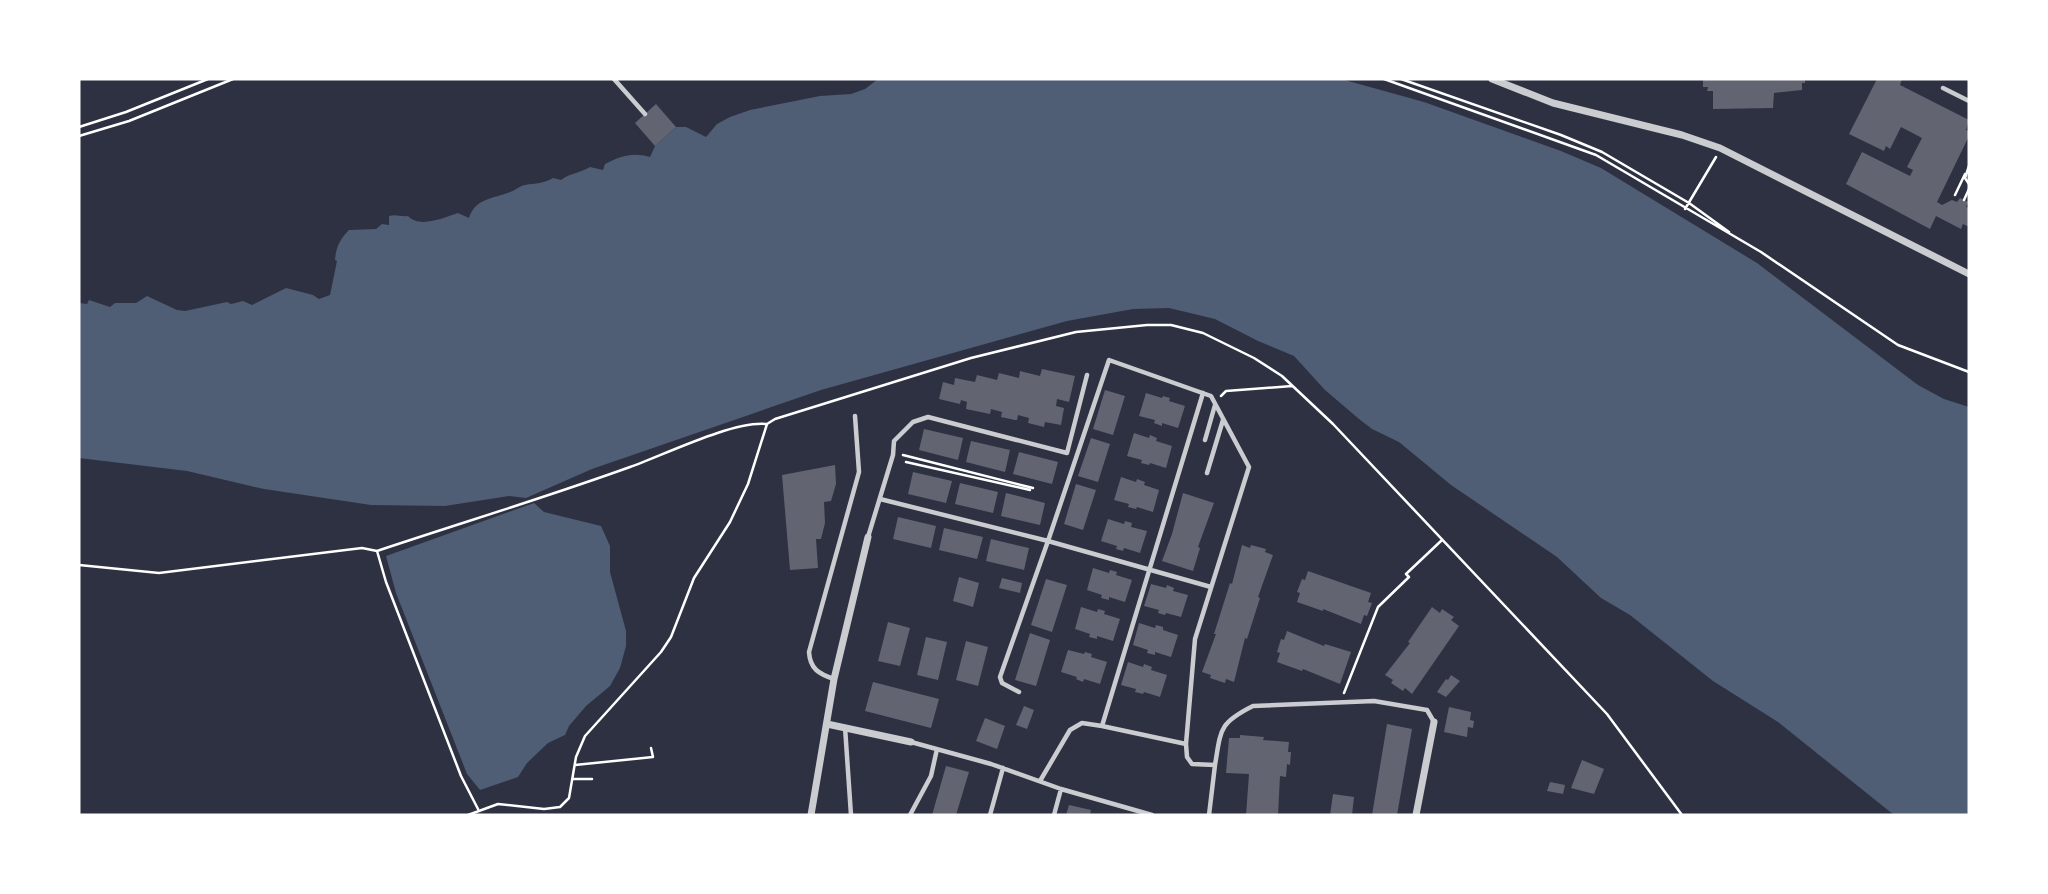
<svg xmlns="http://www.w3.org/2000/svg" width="2048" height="894" font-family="Montserrat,sans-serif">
	<rect width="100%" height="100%" fill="#2d3142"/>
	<path fill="#4f5d75" d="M878,79H1341L1424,102L1561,151L1601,168L1757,263L1918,385L1944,399L1969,407V815H1894L1778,722L1713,681L1630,615L1601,598L1557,557L1451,485L1399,442L1372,429L1359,419L1325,390L1294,356L1258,341L1215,319L1169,308L1133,309L1067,321L821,390L592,469L526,498L509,496L445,506L371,505L264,489L187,471L79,458V303L87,304L89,300L110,307L115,303H136L147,296L177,310L185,311L227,302L231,304L243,301L252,305L286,288L313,295L319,299L330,295L337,261L335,260C336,247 340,239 349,230L376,229L382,224L389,225V216C396,214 401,217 408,216C420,229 445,217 458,213L469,218C475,198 493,199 510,192C516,190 519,186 525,185C536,183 543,184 553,178L561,180C570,173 580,173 590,167L603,170L605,164C621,156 632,152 650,157L655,146L676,127H686L706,137L717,124L730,117L750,110L820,96L851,94L865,89Z
		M534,503L544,512L601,526L610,546V572L626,631V646L620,668L610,686L586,706L569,726L565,735L548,743L527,763L518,777L480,790L467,774L396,593L386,556Z"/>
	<path fill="#626471" d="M1703,79H1805V83H1802V90L1774,93L1773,108L1713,109V91H1707L1708,87H1703Z
		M1877,79H1902L1900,85L1969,120L1966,130L1969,131V136L1937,202L1942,205L1952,200L1957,202L1960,198L1968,202L1966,207L1969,208V227L1963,224L1961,229L1936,216L1930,229L1846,184L1862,152L1910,176L1913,170L1907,167L1922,138L1901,127L1890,149L1886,146L1884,151L1849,134Z
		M656,104L676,127L655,146L635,123Z
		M1042,369L1075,376L1069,402L1057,399L1056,406L1064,408L1061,425L1045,422L1044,427L1028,423L1029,418L1018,415L1017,420H1015L1001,417L1002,412L991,409L990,414L966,409L967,402L961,400L960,404L939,399L943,382L954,385L955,378L975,382L977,375L997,380L999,373L1019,378L1020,371L1040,376Z
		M1105,390L1125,396L1113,435L1093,429Z
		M1146,393L1162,398L1163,396L1170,398L1169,401L1185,406L1178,428L1162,423V426L1154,423L1155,420L1139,416Z
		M924,429L963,438L958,460L919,450Z
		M1134,433L1149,438L1150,435L1157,438L1156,441L1172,446L1166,468L1150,463L1149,465L1141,463L1142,460L1127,456Z
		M1091,438L1110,444L1098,482L1078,476Z
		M971,441L1010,450L1005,472L966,462Z
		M1019,452L1058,462L1052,484L1013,474Z
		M835,465L836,484L831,501L824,502L825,523L821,539H816L818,568L790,570L782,475Z
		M913,472L952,481L946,503L908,494Z
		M1121,477L1136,482L1137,479L1145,482L1144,485L1159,490L1153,512L1137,507L1136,509L1128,507L1129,504L1114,500Z
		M960,483L998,492L993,513L955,504Z
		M1076,484L1096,490L1083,530L1064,524Z
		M1006,493L1045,503L1040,525L1001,516Z
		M1183,493L1214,503L1198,547L1200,548L1193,571L1162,561L1172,534Z
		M898,517L936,526L931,548L893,539Z
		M1108,519L1124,524L1125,521L1132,523L1131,527L1147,531L1140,553L1124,548L1123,551L1116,549L1117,546L1101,541Z
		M944,528L983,537L977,559L939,550Z
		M991,539L1029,548L1024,570L986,561Z
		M1242,545L1250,548L1251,545L1266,549L1265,552L1273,555L1258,597L1260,598L1247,639L1245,638L1234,682L1226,679L1225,683L1210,678L1211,675L1202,672L1216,634H1214L1230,583L1232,584Z
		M1093,568L1109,573L1110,570L1117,572L1116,575L1132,580L1125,602L1109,597V600L1101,598L1102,595L1087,590Z
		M1308,571L1371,593L1368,602L1372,603L1367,616L1364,615L1361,624L1323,609V611L1297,602L1300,593L1297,592L1302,579L1305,580Z
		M959,577L979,583L973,607L953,601Z
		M1002,578L1022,583L1020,593L999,588Z
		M1046,579L1067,585L1052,632L1031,625Z
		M1151,584L1166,588L1167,585L1174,588L1173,591L1188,595L1181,617L1166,613L1165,615L1158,613L1159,610L1144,606Z
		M1081,607L1097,612L1098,609L1105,611L1104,614L1120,619L1113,641L1097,636V639L1089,637L1090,634L1075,629Z
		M1432,607L1440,613L1442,609L1454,617L1451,620L1459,626L1412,694L1405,688L1403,691L1391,683L1393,680L1385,675L1410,643L1408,642Z
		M888,622L910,628L900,666L878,661Z
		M1139,623L1155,628L1156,625L1163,627V630L1178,635L1171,657L1155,652V655L1147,653L1148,650L1133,645Z
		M1287,631L1324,646L1325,644L1351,652L1340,684L1303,669L1302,671L1277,662L1280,653L1277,652L1281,639L1284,640Z
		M1030,633L1050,640L1036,686L1015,680Z
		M926,637L947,642L938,680L917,675Z
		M966,641L988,647L978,686L956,680Z
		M1068,650L1084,654L1085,652L1092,654L1091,657L1107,662L1100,684L1084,679L1083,682L1076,679L1077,677L1061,672Z
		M1128,662L1143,667L1144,664L1152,667L1151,670L1167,675L1160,697L1144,692L1143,694L1135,692L1136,689L1121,685Z
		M1451,675L1460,681L1446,697L1437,692L1446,679L1448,680Z
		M873,682L939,699L931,728L865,711Z
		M1024,706L1034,710L1027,729L1016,725Z
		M1449,707L1471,712L1470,720L1474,721L1473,728L1468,727L1467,737L1444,732Z
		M985,718L1005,726L997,749L976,741Z
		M1387,724L1412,729L1397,815H1372Z
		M1240,735L1264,737L1263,740L1289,742L1288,752H1291L1290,765L1287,764L1286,777L1280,776L1278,815H1246L1249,774L1226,773L1229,738H1240Z
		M1582,760L1604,769L1594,794L1571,788Z
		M946,766L969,772L956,815H932Z
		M1550,782L1565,785L1563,794L1547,791Z
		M1333,794L1354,797L1352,815H1330Z
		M1069,805L1091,810L1090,815H1066Z"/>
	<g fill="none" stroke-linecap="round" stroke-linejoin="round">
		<path stroke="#fff" stroke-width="2.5" d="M1384,79L1596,155L1761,252L1898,345L1969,372
			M1401,79L1561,135L1602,152L1689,203L1729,232
			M79,127L126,112L208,79
			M79,136L129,121L233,79
			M1969,166L1965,178L1969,184
			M1955,195L1965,174
			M1964,200L1969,189
			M1685,209L1716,157
			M1221,396L1226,391L1292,386
			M903,455L1033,488
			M906,462L1030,490
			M377,551L386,582L461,776L478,809
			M79,565L159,573L362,548L377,551C461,523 547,497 630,467C664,455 732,421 766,424
			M1344,693L1378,607L1409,577L1406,574L1442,540
			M575,765L653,757L651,748
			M573,779H592
			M468,815L498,804L544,809L560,807L569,798L576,757L585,736L661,652L671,637L694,578L730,522L748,484L767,424L775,419L971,358L1076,332L1147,325H1171L1203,333L1254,358L1282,376L1333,424L1607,714L1682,815"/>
		<path stroke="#caccd0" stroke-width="4.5" d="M614,79L645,114
			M1943,88L1969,101
			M1205,440L1215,405
			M1207,473L1223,420
			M880,499L1048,541L1109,360L1211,396L1249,467L1195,639L1186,744L1102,726
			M868,537L893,455L894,441L913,422L928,417L1067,453L1087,375
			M834,679C819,674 810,669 809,652L859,472L855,416
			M1019,692L1002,683L1000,677L1048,541L1211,587
			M845,727L851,815
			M911,742L991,764L1061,789L1152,815
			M1186,744L1187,757L1192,764L1215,765L1209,815
			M1215,765C1221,729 1219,723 1253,706L1374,701L1427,710L1434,722
			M1040,781L1070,730L1082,723L1102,726L1203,393
			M910,815L931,776L937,749
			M990,815L1003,768
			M1054,815L1061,789"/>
		<path stroke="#caccd0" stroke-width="7" d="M1492,79L1553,103L1682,135L1720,148L1969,274
			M827,724L911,742
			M811,815L834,679L868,537
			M1416,815L1434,722"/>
	</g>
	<rect width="2048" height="894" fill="none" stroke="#ffffff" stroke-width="161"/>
</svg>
